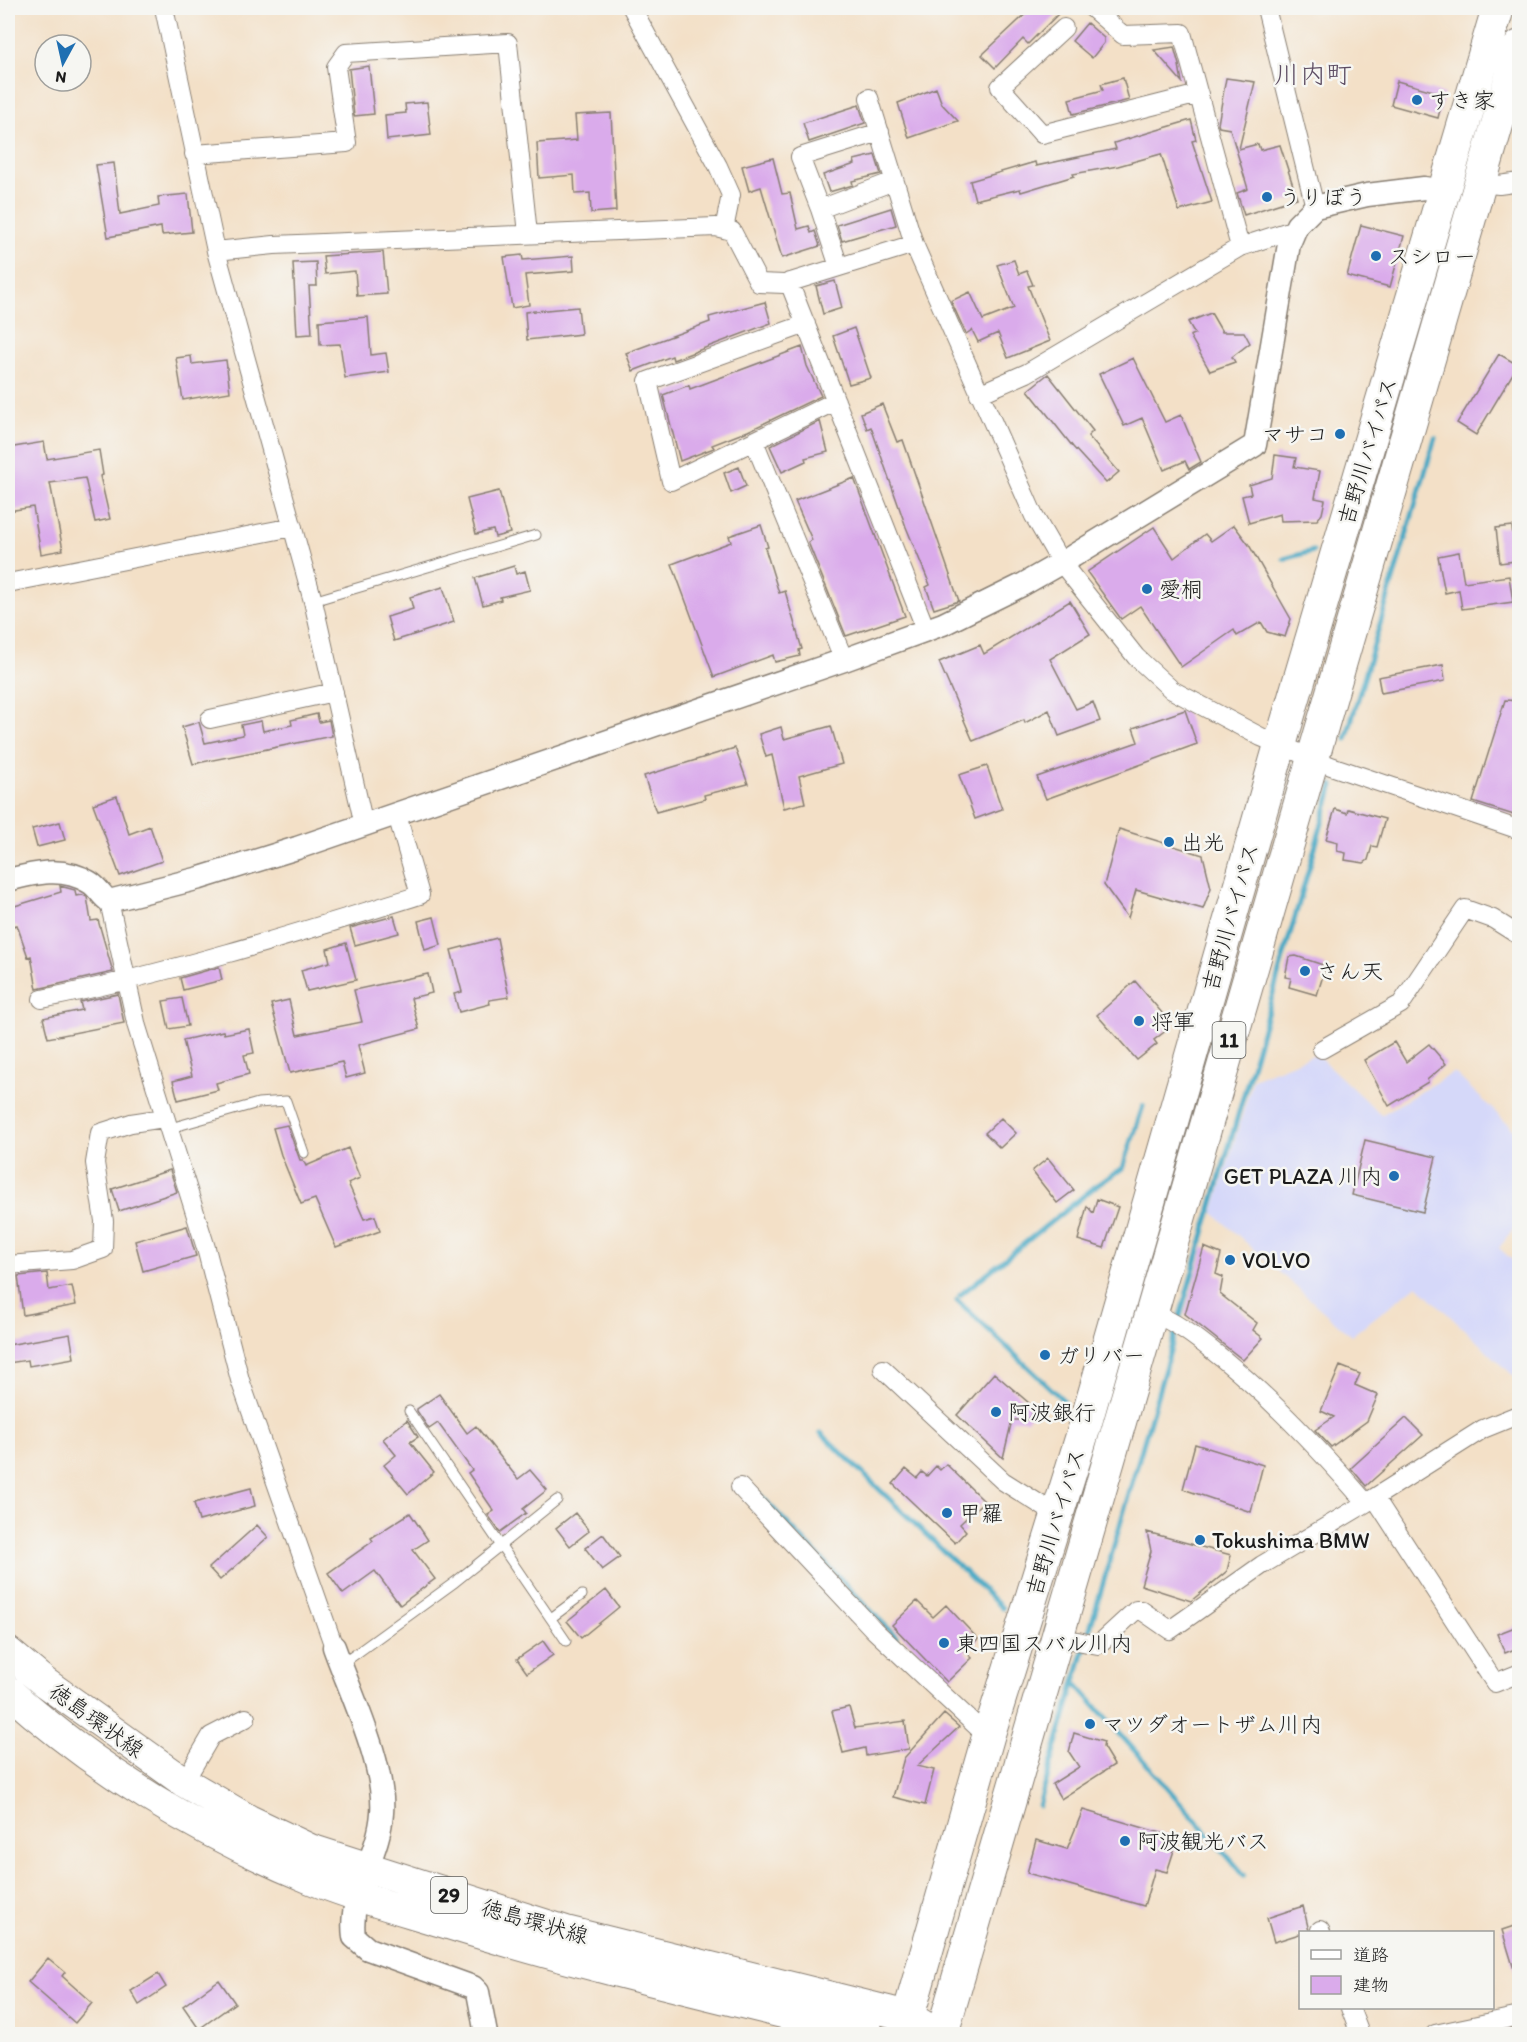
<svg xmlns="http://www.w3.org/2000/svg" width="1527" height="2042" font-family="Itim,'Klee One',sans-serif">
	<rect width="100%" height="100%" fill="#f6f6f2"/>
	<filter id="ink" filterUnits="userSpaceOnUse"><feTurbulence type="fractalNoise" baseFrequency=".0167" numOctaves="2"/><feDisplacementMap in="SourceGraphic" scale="12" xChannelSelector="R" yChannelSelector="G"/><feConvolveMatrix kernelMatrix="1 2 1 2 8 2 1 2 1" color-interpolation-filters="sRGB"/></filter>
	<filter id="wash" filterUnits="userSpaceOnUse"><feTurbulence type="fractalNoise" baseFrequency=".008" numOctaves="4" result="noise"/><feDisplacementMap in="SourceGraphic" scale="24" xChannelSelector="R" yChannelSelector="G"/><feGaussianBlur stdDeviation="1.35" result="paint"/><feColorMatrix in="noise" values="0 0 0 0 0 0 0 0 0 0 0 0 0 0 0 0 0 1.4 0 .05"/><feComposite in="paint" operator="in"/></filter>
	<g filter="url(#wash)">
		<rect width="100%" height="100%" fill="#f3e0c7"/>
		<path fill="#d5d8f9" d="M1316,1054L1381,1115L1454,1072L1519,1135V1222L1499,1248L1519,1266V1381L1417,1285L1351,1336L1213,1213L1253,1079Z"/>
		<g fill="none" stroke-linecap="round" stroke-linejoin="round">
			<path stroke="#44a8c4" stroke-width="5" d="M1284,559L1313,551
				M1346,739L1435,438
				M960,1295L1097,1185L1123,1168L1143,1106
				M957,1300L1064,1401
				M821,1433L1002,1608
				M758,1493L896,1637
				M1076,1684L1244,1875
				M1039,1806L1333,785"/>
		</g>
		<g id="blocks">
			<path fill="#daabeb" d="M1032,8H1064L1028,44L1023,39L995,68L982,55Z
				M1087,23L1104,38V43L1092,58L1072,41Z
				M1174,47L1179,65L1182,82L1154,50Z
				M369,66L374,114L354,116L349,69Z
				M1123,78L1129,100L1073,114L1069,99L1103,90L1101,84Z
				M1226,78L1255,82L1239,149L1258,144L1260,150L1280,145L1297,198L1244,215L1237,193L1248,189L1230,129L1219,127L1218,124Z
				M1397,81L1444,94L1438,118L1391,105Z
				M936,88L942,104L958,121L909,138L898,103Z
				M427,102L431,135L387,140L385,115L406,113L405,104Z
				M859,105L865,123L809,142L803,123Z
				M611,113L616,211L591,213L590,193L575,194L574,175L539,178L537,143L577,140L575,115Z
				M1191,120L1196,140L1192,141L1212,202L1179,211L1161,154L1118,166L1073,174L1074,176L1021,192L1020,189L975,200L970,181L1035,162L1036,166L1116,149L1114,143Z
				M875,155L881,174L852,181L853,185L829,192L823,175L855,164L854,160Z
				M773,158L782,194L790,193L798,229L809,226L811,233L815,231L820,246L782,258L761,187L749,191L742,166Z
				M114,163L120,214L159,206L158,197L188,194L192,232L162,235L161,227L108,237L96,165Z
				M891,208L896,225L842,241L837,225Z
				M1361,225L1404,236L1390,287L1347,276Z
				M383,252L387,294L357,296L355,271L325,274L323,256Z
				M522,255L523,260L573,256L574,271L525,275L529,305L512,308L504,257Z
				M1014,260L1019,274L1027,271L1033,285L1028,286L1050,341L1008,358L998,333L978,342L972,330L966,334L951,301L970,292L983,320L1014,308L997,265Z
				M316,262L317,286H309L312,334L297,335L293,263Z
				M835,281L842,308L823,314L816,286Z
				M765,302L771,323L673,360L672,356L633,371L626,353L710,322L709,317Z
				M578,307L581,334L527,340L525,312Z
				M1211,313L1222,332H1244L1250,343L1232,357L1235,362L1210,371L1190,336L1195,334L1188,322Z
				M368,317L371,355L386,353L389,372L345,378L340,344L320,345L319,321Z
				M854,328L871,378L849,384L833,336Z
				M802,347L807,366L821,396L748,431L712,445L714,448L706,451L680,461L663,395L689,385L690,389Z
				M1499,354L1518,365L1476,435L1457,423Z
				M191,356L192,364L226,360L230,392L183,400L176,358Z
				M1133,358L1165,422L1181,415L1201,462L1191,468L1189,469L1185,461L1164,470L1142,418L1124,426L1099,374Z
				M1048,374L1093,431L1088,436L1119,472L1106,483L1073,447L1028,390Z
				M882,404L897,442L903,440L959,601L934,609L926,587L930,585L906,527L871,427L867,429L861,413Z
				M820,421L828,452L805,458L806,461L782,472L770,446Z
				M44,442L47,459L99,450L103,475L100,476L110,519L95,522L85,478L50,483L63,550L41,554L33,507L8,511V448Z
				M1275,455L1296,458L1294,467L1320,471L1315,498L1325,500L1322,514L1317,520L1281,521L1280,514L1249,523L1242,496L1251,494L1249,485L1272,478Z
				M739,467L746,486L731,493L724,473Z
				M854,478L905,616L846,636L808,542L812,540L795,501Z
				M499,491L510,533L495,537L493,530L476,534L467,499Z
				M761,525L768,547L765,548L779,593L785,591L790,608L802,649L799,650L800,656L775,662L773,655L714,677L672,564L731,542L729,536Z
				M1234,525L1249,545L1291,619L1285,637L1267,632L1261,622L1237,636L1234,630L1181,667L1140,606L1121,619L1087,572L1154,527L1174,558L1205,534L1211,541Z
				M1512,526L1515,561L1500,563L1496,528Z
				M1459,552L1464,582L1509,576L1513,602L1462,609L1459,590L1445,593L1438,556Z
				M514,566L516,574L525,571L530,590L500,597L501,600L483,605L475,578Z
				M443,587L454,622L394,641L387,617L413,609L410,597Z
				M1070,601L1090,634L1050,659L1076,709L1093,702L1100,721L1059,736L1049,710L1025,723L1024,720L973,741L939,662L980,645L984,654Z
				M1443,665L1445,681L1381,693L1378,677Z
				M1505,700L1520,701V817L1473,802Z
				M1185,710L1197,744L1046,799L1037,777L1138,742L1133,728Z
				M317,714L319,722L329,720L332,736L193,764L182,727L199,722L205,743L243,735L241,725L261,721L263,731L292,725L291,720Z
				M831,726L842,764L799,776L805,803L784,808L772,755L766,757L759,734L781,727L784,739Z
				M735,748L748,784L704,795L705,799L656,812L644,776Z
				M987,766L1002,809L975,819L959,775Z
				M117,796L129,834L150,826L162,861L120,876L93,804Z
				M1335,809L1347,813L1348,809L1385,819L1377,847L1372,846L1368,860L1364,863L1345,860L1346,853L1337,851L1338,842L1326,839Z
				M60,822L65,840L37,847L32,829Z
				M1119,829L1203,855L1211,888L1203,909L1136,890L1128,918L1104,885Z
				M60,886L75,890L76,896L83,895L87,897L91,921L98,920L113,972L37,989L31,956L28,957L17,925L13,926L8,908L61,892Z
				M394,916L399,933L355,945L350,928Z
				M434,917L441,945L425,950L418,921Z
				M497,938L509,997L489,1000L490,1004L459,1012L454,994L462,992L451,950Z
				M346,943L356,980L307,991L301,970L330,962L327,949Z
				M1296,956L1326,966L1317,995L1289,987L1291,978L1285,977L1289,957Z
				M219,967L222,980L183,990L180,978Z
				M428,974L432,993L411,998L419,1029L358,1045L365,1073L346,1078L342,1062L290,1073L271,1004L289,1000L297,1035L362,1022L354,990Z
				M1135,981L1168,1020L1162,1024L1167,1030L1154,1040L1157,1044L1137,1060L1097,1015Z
				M118,994L124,1023L48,1038L43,1018L82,1010L80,1002Z
				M182,998L188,1026L169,1029L163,1001Z
				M249,1029L254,1053L244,1055L249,1074L216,1083L218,1090L178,1100L173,1081L192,1076L183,1040L223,1031L224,1034Z
				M1394,1042L1406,1062L1429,1044L1446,1064L1427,1080L1428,1082L1389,1106L1364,1060Z
				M1001,1118L1016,1133L1000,1148L985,1133Z
				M287,1125L300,1160H303L306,1166L348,1148L360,1178L348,1183L364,1219L375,1216L380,1231L336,1247L315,1199L301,1204L281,1155L273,1128Z
				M1365,1140L1436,1157L1423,1212L1352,1195Z
				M1048,1158L1074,1190L1057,1203L1032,1171Z
				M170,1170L177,1192L119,1211L112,1189Z
				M1097,1199L1118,1207L1104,1248L1078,1240L1087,1206L1093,1213Z
				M187,1226L196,1256L143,1271L135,1241Z
				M1204,1247L1221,1254L1216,1274L1223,1277L1220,1294L1257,1323L1253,1330L1263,1338L1243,1360L1185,1314Z
				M47,1273L49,1290L72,1286L76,1305L23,1315L18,1276Z
				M70,1334L74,1358L29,1366L28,1360L8,1363V1345Z
				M1340,1366L1360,1374L1355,1385L1378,1395L1367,1421L1331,1447L1315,1430L1334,1417L1321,1411Z
				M994,1373L1036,1409L1027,1420H1012L1003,1458L957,1415Z
				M439,1394L467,1433L476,1426L518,1479L530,1470L547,1490L523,1509L526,1513L500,1532L488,1515L494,1511L468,1473L472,1470L438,1423L429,1429L417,1411V1409Z
				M1406,1418L1423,1435L1366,1486L1351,1468Z
				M407,1420L418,1437L410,1442L434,1472L408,1494L384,1465L396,1455L383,1439Z
				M1195,1444L1263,1465L1251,1512L1183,1489Z
				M946,1464L984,1501L960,1524L966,1531L955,1543L893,1484L906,1469L917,1478L922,1472L927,1476L936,1466L940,1470Z
				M251,1488L255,1506L199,1521L194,1503Z
				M410,1513L428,1540L413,1550L435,1579L400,1605L375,1571L343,1594L328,1573L373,1541L371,1538Z
				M575,1513L589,1531L570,1546L556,1528Z
				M257,1525L268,1537L220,1580L209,1568Z
				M1147,1532L1231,1555L1227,1571L1191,1601L1141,1585L1151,1551Z
				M603,1534L620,1557L602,1570L585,1548Z
				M606,1590L619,1607L581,1638L567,1621Z
				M917,1601L933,1617L946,1605L978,1639L965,1651L972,1658L947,1682L892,1625Z
				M1520,1625V1647L1505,1653L1497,1634Z
				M543,1641L553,1655L527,1673L517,1659Z
				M849,1707L855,1728L905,1721L909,1749L866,1756L865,1748L843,1753L832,1711Z
				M944,1714L959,1727L917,1766L934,1770L925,1805L893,1797L904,1758Z
				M1074,1733L1104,1742L1103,1747L1114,1765L1061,1799L1052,1784L1079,1767L1069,1752Z
				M1083,1810L1178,1838L1167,1872L1155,1869L1144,1906L1027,1873L1036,1840L1067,1849Z
				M1303,1906L1309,1931L1274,1942L1267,1918Z
				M1520,1924V1975L1516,1976L1502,1930Z
				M48,1958L65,1972L62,1976L92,2003L75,2023L28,1982Z
				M158,1974L166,1987L139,2005L131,1991Z
				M219,1980L235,2003L199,2029L183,2006Z"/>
		</g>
	</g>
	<g filter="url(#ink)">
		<use href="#blocks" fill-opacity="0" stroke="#887e72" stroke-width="1.5"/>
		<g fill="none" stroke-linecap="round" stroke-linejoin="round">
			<defs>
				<path id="service" d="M313,601L536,535
					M167,1129L258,1103L286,1101L304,1153
					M409,1411L566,1641
					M551,1618L582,1595
					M342,1664L455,1582L557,1500"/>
				<path id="minor" d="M164,8L216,251L313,601L364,825
					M632,8L718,166L731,195L724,229
					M1092,8L1123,35L1182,33L1240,247
					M1266,8L1315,207
					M1064,28L1000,87L1042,134L1199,94
					M869,98L914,244
					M880,132L800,157L820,209L894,181
					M194,154L347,143L336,67L346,53L508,43L528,234
					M1480,183L1499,185L1520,182
					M820,209L839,267
					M216,251L274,245L716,227L732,231L759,283L784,284L914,244L1034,516L1060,561L1136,657L1172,690L1261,737L1331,766L1520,830
					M789,282L926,630
					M979,394L1027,373L1240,247L1295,229
					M836,401L754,441L844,660
					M754,441L671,481L648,381L806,324
					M8,583L293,527
					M210,719L334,692
					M109,901L137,1027L206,1248L240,1380L334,1647
					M42,999C171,973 295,934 420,895L397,815
					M1322,1049L1401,1004L1465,909L1493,919L1520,936
					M8,1265L72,1260L103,1249L104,1221L95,1163L100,1133L131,1123L164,1118
					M1150,1312C1179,1323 1199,1340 1223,1359C1275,1402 1322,1452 1366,1503L1483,1429L1520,1414
					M883,1369L1003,1481L1057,1515
					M740,1487L874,1630L988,1737
					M1375,1498L1495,1683L1520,1673
					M1057,1637L1098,1645L1136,1610H1141L1170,1630L1262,1565L1366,1503
					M184,1782L211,1736L246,1718
					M1320,1930L1321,1932
					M1350,2008L1360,2034
					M1435,2034L1520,2016"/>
				<path id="tertiary" d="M8,880C35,873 63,866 89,882C98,887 102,897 109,901L200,878L297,848L844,660L943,624L1022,585L1073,556L1255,445L1289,244L1297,225L1315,207L1367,195L1424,188L1445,191
					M334,1647C350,1692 386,1766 382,1813C379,1857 348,1892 354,1937L368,1949L473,1987L478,1992L486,2034"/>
				<path id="primary" d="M8,1652L44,1682L184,1782L249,1820L310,1849L566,1931L908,2016L937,2034
					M8,1691C96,1770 201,1834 311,1879C355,1897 400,1909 445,1923C585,1967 727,1999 869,2034"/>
				<path id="trunk" d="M903,2034L988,1737L1084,1429L1280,745L1498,8
					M942,2034L1520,46"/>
			</defs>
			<use href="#service" stroke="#887e72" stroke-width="11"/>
			<use href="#minor" stroke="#887e72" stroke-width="20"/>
			<use href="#tertiary" stroke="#887e72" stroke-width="25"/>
			<use href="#primary" stroke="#887e72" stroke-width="32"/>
			<use href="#trunk" stroke="#887e72" stroke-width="34"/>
			<use href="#service" stroke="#fff" stroke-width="9"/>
			<use href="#minor" stroke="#fff" stroke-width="18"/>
			<use href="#tertiary" stroke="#fff" stroke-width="22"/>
			<use href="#primary" stroke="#fff" stroke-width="30"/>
			<use href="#trunk" stroke="#fff" stroke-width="32"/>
		</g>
	</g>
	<g fill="#1f6fb2" stroke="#f6f6f2" stroke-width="2">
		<circle cx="1417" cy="100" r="6"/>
		<circle cx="1267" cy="197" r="6"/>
		<circle cx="1376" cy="256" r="6"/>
		<circle cx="1340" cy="434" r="6"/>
		<circle cx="1147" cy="589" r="6"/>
		<circle cx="1169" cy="842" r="6"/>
		<circle cx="1305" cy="971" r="6"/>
		<circle cx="1139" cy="1021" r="6"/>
		<circle cx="1394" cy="1176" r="6"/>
		<circle cx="1230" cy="1260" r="6"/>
		<circle cx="1045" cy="1355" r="6"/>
		<circle cx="996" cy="1412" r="6"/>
		<circle cx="947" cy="1513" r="6"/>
		<circle cx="1200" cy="1540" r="6"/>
		<circle cx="944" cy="1643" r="6"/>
		<circle cx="1090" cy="1724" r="6"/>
		<circle cx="1125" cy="1841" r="6"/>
	</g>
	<g text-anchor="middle" stroke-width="5" stroke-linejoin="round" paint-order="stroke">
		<g fill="#f6f6f2" stroke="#5d5d5c" stroke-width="1.5">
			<rect x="1212.5" y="1022" width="33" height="36" rx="4.5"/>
			<rect x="431" y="1877" width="36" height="36" rx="4.5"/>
		</g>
		<g font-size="21" font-weight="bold" fill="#1c1c1c">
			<text x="1229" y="1047">11</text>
			<text x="449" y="1902">29</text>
		</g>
		<g font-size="22" fill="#1c1c1c" stroke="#f6f6f2" text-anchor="start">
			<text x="1429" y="108">すき家</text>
			<text x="1279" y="205">うりぼう</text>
			<text x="1388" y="264">スシロー</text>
			<text x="1328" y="442" text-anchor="end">マサコ</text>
			<text x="1159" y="597">愛桐</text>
			<text x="1181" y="850">出光</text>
			<text x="1317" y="979">さん天</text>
			<text x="1151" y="1029">将軍</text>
			<text x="1382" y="1184" text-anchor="end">GET PLAZA 川内</text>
			<text x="1242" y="1268">VOLVO</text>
			<text x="1057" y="1363">ガリバー</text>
			<text x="1008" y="1420">阿波銀行</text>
			<text x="959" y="1521">甲羅</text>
			<text x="1212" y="1548">Tokushima BMW</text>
			<text x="956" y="1651">東四国スバル川内</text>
			<text x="1102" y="1732">マツダオートザム川内</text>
			<text x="1137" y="1849">阿波観光バス</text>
		</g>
		<g font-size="22" fill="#1c1c1c" stroke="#f6f6f2">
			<text transform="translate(1367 451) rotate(-73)" y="8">吉野川バイパス</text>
			<text transform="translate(1230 917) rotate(-74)" y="8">吉野川バイパス</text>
			<text transform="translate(1055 1522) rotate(-73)" y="8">吉野川バイパス</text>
			<text transform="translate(97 1720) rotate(36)" y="8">徳島環状線</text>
			<text transform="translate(535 1921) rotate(16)" y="8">徳島環状線</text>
		</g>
		<g font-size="26" fill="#5e4e64" stroke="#f6f6f2">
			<text x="1313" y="83">川内町</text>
		</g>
	</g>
	<rect width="1527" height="2042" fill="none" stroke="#f6f6f2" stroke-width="30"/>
	<rect x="1299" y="1931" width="195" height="78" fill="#f6f6f2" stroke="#9f9f9c" stroke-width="1.5"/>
	<rect x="1311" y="1950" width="30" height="9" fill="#ffffff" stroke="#9f9f9c" stroke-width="1.5"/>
	<text x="1353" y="1961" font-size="18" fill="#1c1c1c">道路</text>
	<rect x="1311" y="1976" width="30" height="18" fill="#daabeb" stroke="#9f9f9c" stroke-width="1.5"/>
	<text x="1353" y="1991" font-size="18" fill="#1c1c1c">建物</text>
	<g transform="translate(63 63) rotate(188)"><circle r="28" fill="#f6f6f2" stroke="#9f9f9c" stroke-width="1.5"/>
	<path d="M0-4.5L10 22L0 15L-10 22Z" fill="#1f6fb2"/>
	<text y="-9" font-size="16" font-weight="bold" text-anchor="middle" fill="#1c1c1c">N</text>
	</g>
</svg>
